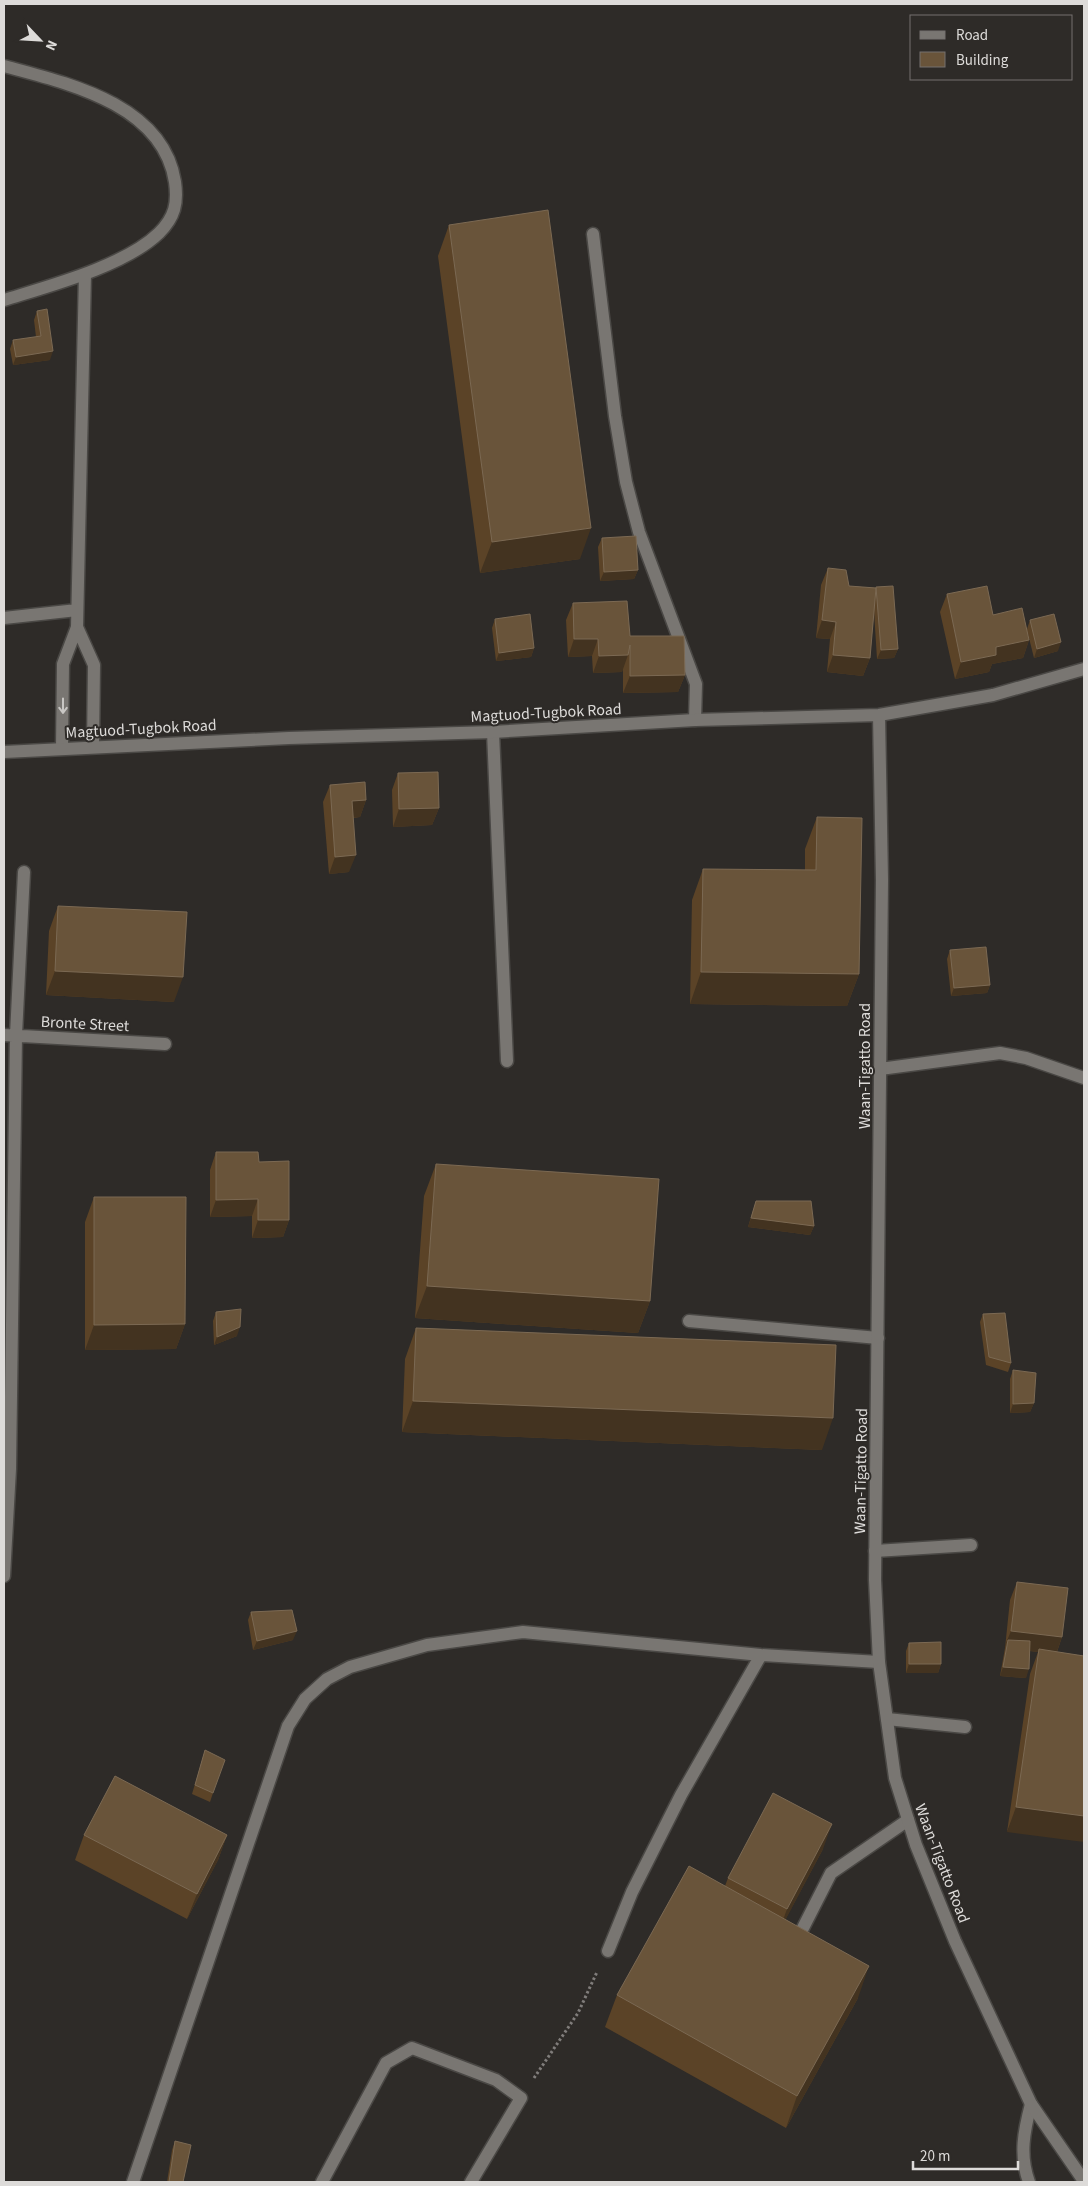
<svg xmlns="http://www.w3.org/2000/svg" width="1088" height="2186" font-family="'Source Sans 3',sans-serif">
	<rect width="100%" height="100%" fill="#2e2b28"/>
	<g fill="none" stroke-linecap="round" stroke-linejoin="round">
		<defs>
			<path id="lane" d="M593,234L615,416L626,482L639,532L696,684L695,720
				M493,732L507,1061
				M880,1069L1000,1053L1026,1058L1084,1078
				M689,1321L878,1338
				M875,1551L971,1545
				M887,1719L965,1727
				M803,1928L831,1873L908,1820
				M608,1951L632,1892L681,1795L761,1655
				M133,2182L288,1726L305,1699L327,1679L350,1667L427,1645L523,1632L761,1655L879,1662
				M322,2182L386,2063L412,2048L496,2080L521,2098L471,2182
				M1029,2182C1019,2155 1024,2131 1031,2104"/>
			<path id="street" d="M4,66C67,83 163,104 175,182C178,203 175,217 159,233C125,266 49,286 4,300
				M4,618L77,610
				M77,627L94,665L93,747
				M62,748L63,664L77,627L85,274
				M4,1035L165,1044
				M4,1576L10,1469L16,1035L24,872"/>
			<path id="secondary" d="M879,715L882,880L875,1580L879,1662L895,1778L916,1845L955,1941L1031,2104L1084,2181
				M4,752L289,738L493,732L695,720L879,715L993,695L1084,669"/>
		</defs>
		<use href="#lane" stroke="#4a4845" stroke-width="15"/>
		<use href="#street" stroke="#4a4845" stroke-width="15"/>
		<use href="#secondary" stroke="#4a4845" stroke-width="15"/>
		<path stroke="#807d7b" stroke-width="3" stroke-dasharray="2.5 2.5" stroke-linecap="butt" d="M534,2078L578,2013L597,1972"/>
		<use href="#lane" stroke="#797672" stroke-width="12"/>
		<use href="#street" stroke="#797672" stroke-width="12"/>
		<use href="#secondary" stroke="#797672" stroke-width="12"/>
	</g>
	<path fill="#5b4327" d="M449,225L580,559L480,573L438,256Z
		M37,311L50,360L13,365L10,349L13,340L36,337L34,320Z
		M602,538L638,570L634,579L600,581L598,547Z
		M828,568L849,586L876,588L898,649L894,658L877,659L874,611L870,658L863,676L827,672L830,639L816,638L821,585Z
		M947,594L1027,629L1030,620L1058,651L1034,658L1027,630L1029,640L1023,658L992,664L989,672L955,679L940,612Z
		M573,603L630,636L685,675L678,692L623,693V667L622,672L593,673L592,656L568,657L566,620Z
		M495,619L534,648L531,657L496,661L492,628Z
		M398,773L439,808L432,825L393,827L392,790Z
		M330,785L366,800L360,817L353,818L349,872L329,874L323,802Z
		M817,817L859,974L847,1006L690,1004L692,900L703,869L805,870V849Z
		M58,906L174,1002L46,995L49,931Z
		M950,950L990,985L987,993L951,996L947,959Z
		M216,1152L259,1162L289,1220L283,1237L252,1238V1216L210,1217V1170Z
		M436,1164L650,1301L638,1333L415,1318L424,1196Z
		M94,1197L185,1324L176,1349L85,1350V1222Z
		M756,1201L814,1226L810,1235L748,1227L753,1210Z
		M216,1312L237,1336L214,1345L213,1321Z
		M983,1314L1011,1363L1008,1372L986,1365L980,1322Z
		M416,1328L822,1450L402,1432L405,1359Z
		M1013,1370L1034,1403L1030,1412L1010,1413V1379Z
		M1017,1582L1062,1637L1057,1652L1084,1656L1007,1832L1030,1674L1038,1652L1030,1651L1026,1678L1000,1676L1005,1648L1010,1600Z
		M251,1612L293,1640L253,1650L248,1620Z
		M909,1643L941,1664L938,1673H906V1651Z
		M205,1750L213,1793L210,1802L192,1794Z
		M84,1835H227L218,1860L187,1919L75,1860Z
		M823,1849L785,1920L858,1998L786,2128L605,2027L617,1995L725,1886L728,1878Z
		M175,2141L183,2182H167L172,2150Z"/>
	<path fill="#433320" d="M53,351L50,360L13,365L16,357Z
		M591,528L580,559L480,573L492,542Z
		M638,570L634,579L600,581L604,572Z
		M822,620L836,622L830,639L816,638Z
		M574,639H598L592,656L568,657Z
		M1029,640L1023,658L992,664L989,672L955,679L961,662L996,647Z
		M1061,642L1058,651L1034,658L1037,649Z
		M534,648L531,657L496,661L499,653Z
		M898,649L894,658L877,659L881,650Z
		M628,655L622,672L593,673L599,656Z
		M833,655L870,658L863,676L827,672Z
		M685,675L678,692L623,693L630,676Z
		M366,800L360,817L346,818L352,801Z
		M439,808L432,825L393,827L399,809Z
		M356,855L349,872L329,874L335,857Z
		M55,971L183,977L174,1002L46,995Z
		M701,972L859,974L847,1006L690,1004Z
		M990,985L987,993L951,996L954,988Z
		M258,1199L252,1216L210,1217L216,1200Z
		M751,1218L814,1226L810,1235L748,1227Z
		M258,1220H289L283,1237L252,1238Z
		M427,1286L650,1301L638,1333L415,1318Z
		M185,1324L176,1349L85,1350L94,1325Z
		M240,1327L237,1336L214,1345L217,1337Z
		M413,1401L833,1418L822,1450L402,1432Z
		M1034,1403L1030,1412L1010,1413L1013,1404Z
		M297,1631L293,1640L253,1650L257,1641Z
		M1011,1631L1062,1637L1056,1654L1039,1649L1038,1652L1006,1648L1008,1640L1004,1648Z
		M909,1664H941L938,1673H906Z
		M1003,1667L1029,1669L1026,1678L1000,1676Z
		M1016,1807L1084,1816V1842L1007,1832Z
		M832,1824L823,1849L778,1934L787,1909Z
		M227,1835L218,1860L187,1919L197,1894Z
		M869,1966L858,1998L786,2128L797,2096Z"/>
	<path fill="#69543a" stroke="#7b6953" d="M548,210L591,528L492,542L449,225Z
		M47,309L53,351L16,357L13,340L41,336L37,311Z
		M636,536L638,570L604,572L602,538Z
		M828,568L846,570L849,586L876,588L870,658L833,655L836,622L822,620Z
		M893,586L898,649L881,650L876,587Z
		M987,586L993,615L1022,608L1029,640L996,647V655L961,662L947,594Z
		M627,601L630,636H684L685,675L630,676V645L628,655L599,656L598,639H574L573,603Z
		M530,614L534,648L499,653L495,619Z
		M1054,614L1061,642L1037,649L1030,620Z
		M438,772L439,808L399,809L398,773Z
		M365,782L366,800L352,801L356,855L335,857L330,785Z
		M817,817L862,818L859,974L701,972L703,869L816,870Z
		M58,906L187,912L183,977L55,971Z
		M986,947L990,985L954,988L950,950Z
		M216,1152H258L259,1162L289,1161V1220H258V1199L216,1200Z
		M436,1164L659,1179L650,1301L427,1286Z
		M94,1197H186L185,1324L94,1325Z
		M756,1201H811L814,1226L751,1218Z
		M241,1309L240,1327L217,1337L216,1312Z
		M1005,1313L1011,1363L989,1357L983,1314Z
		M416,1328L836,1345L833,1418L413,1401Z
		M1013,1370L1036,1373L1034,1403L1013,1404Z
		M1017,1582L1068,1588L1062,1637L1011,1631Z
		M292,1610L297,1631L257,1641L251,1612Z
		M1008,1640L1030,1641L1029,1669L1003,1667Z
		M941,1642V1664H909V1643Z
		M1039,1649L1084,1656V1816L1016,1807Z
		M205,1750L225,1760L213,1793L195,1785Z
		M115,1776L227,1835L197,1894L84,1835Z
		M773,1793L832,1824L787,1909L728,1878Z
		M689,1866L869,1966L797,2096L617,1995Z
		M175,2141L191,2145L183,2182H169Z"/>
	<defs><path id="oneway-shaft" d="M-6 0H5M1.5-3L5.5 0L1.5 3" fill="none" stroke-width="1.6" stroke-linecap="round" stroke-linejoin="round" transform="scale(1.25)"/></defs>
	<use stroke="#c9c7c4" href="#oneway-shaft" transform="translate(63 706) rotate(90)"/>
	<g text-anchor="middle" stroke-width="4" stroke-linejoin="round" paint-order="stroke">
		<g font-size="16" fill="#dddbd9" stroke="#2e2b28">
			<text transform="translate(546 712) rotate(-3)" y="6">Magtuod-Tugbok Road</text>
			<text transform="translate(141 728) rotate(-3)" y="6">Magtuod-Tugbok Road</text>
			<text transform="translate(85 1023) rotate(3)" y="6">Bronte Street</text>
			<text transform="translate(864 1066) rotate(-90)" y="6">Waan-Tigatto Road</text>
			<text transform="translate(860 1471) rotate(-89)" y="6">Waan-Tigatto Road</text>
			<text transform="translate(943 1863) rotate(69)" y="6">Waan-Tigatto Road</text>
		</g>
	</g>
	<rect width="1088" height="2186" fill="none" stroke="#dddbd9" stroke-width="10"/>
	<rect x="910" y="15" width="162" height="65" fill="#2e2b28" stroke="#74716f"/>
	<rect x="920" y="31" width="25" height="8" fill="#797672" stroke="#74716f"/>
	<text x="956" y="40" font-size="15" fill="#dddbd9">Road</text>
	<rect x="920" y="52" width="25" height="15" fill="#69543a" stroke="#74716f"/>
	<text x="956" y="65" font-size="15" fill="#dddbd9">Building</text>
	<g transform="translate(40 40) rotate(115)" stroke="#2e2b28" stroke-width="4" paint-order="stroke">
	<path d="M0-4L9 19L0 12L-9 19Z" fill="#dddbd9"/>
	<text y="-8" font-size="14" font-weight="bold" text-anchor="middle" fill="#dddbd9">N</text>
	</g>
	<path d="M913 2161v8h105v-8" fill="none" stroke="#dddbd9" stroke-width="2.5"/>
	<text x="920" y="2161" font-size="15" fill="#dddbd9" stroke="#2e2b28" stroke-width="4" paint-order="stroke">20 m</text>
</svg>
